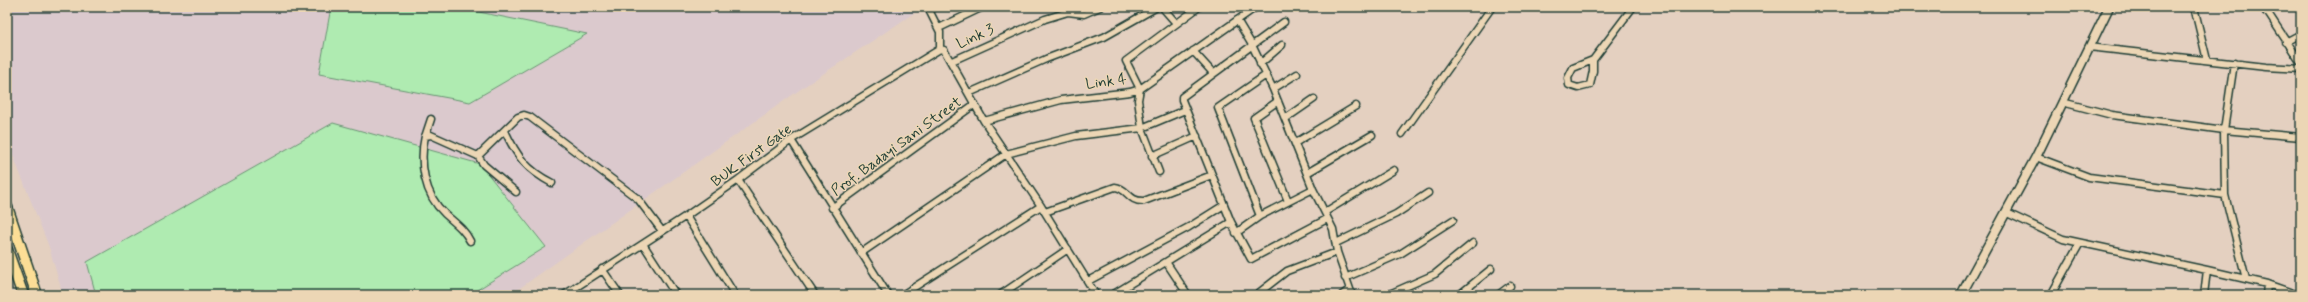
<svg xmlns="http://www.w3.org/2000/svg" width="2308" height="302" font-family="Mynerve,sans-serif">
	<rect width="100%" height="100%" fill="#e4d0c0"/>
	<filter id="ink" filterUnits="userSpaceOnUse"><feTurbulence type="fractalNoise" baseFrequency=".025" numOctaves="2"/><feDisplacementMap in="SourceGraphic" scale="8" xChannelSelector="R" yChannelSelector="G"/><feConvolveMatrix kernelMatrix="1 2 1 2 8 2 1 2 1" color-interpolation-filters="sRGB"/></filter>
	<g filter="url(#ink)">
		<path fill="#dbc9cd" d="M7,7H923L805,86L510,295H63L49,247L7,140Z"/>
		<path fill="#afebb1" stroke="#679472" d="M331,7H454L587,34L470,102L319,74Z
			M333,123L480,164L546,247L469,295H96L87,262Z"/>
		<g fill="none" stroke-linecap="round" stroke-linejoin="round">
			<defs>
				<path id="minor" d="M934,7L930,12L940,32V49
					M1162,7L1176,23
					M2194,7L2207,60
					M2264,7L2301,63
					M2266,12L2275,7
					M1237,20L1252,45L1273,89L1313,189L1333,229L1337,252L1352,295
					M1284,22L1182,97V100L1231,222L1251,259L1327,219
					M939,28L983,7
					M2286,42L2301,34
					M2089,47L2266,67L2301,69
					M1193,51L1213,73
					M1593,60V71L1590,85L1578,88L1569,85L1568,78L1573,68L1593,60L1633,7
					M952,61L1045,19L1068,12L1084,14L1100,7
					M2234,63L2224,130L2225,195L2246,279
					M1260,64L1282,45
					M1273,89L1297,74
					M969,93L1046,59L1104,37L1157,7
					M1278,101L1254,118L1288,201
					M2062,102L2112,115L2224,130L2301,137
					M1285,119L1314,99
					M984,121L1061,100L1130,92L1140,89L1256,7
					M505,131C517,157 527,170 552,183
					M426,134L431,119
					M1402,134L1492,7
					M791,140L888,295
					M1295,143L1356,106
					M478,156L484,165L516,192
					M1152,156L1197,136
					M2036,157L2089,177L2225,195
					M1159,172L1142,128L1138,100L1140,89L1126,61L1199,7
					M1307,173L1372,135
					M738,180L815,295
					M832,208L975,104
					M1045,212L1115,187C1128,188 1128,202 1144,201L1212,175
					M1325,212L1394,170
					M2007,213L2063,239L2207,270L2267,284L2298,295
					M686,216L735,295
					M1260,216L1218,108L1266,75
					M1236,233L1260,216L1313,189
					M470,241C464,229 455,223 445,214C424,195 419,162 425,136L431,135L478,156L518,117L524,115L530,117L638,199L662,231
					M1336,243L1396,214L1428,193
					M643,244L676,295
					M861,253L1006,154L1076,136L1142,128L1185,110
					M1166,262L1188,295
					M602,269L620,295
					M1345,278L1400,254L1453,220
					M1088,281L1189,227L1224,205
					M564,295L686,216L738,180L791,140L940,49L944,50L984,121L1041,206L1096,295
					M902,295L1041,206
					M1000,295L1068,249
					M1112,295L1231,222
					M1256,295L1287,271L1337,252
					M1342,295L1349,290
					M1387,295L1435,274L1473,243
					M1459,295L1491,269
					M1498,295L1510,286
					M2051,295L2080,243
					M2204,295L2207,270
					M2266,295L2267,284"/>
				<path id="tertiary" d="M1961,295L2036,157L2109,7"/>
				<path id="primary" d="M7,207L37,295
					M7,250L23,295"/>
			</defs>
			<use href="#minor" stroke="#1f3d34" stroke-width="9"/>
			<use href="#tertiary" stroke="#1f3d34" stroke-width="11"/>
			<use href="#primary" stroke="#1f3d34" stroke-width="13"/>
			<use href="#minor" stroke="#ecd6b5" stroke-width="6"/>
			<use href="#tertiary" stroke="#ecd6b5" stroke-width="8"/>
			<use href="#primary" stroke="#fcde96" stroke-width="10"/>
		</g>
	</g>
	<g text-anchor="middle" stroke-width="3" stroke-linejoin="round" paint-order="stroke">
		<g font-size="15" fill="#1f3d34" stroke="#ecd6b5">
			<text transform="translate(975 36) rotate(-25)" y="5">Link 3</text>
			<text transform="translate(1106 81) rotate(-8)" y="5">Link 4</text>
			<text transform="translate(896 146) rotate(-36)" y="5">Prof. Badayi Sani Street</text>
			<text transform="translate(751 155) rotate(-36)" y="5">BUK First Gate</text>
		</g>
	</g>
	<rect width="2308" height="302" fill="none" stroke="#ecd6b5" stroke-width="24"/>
	<rect x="12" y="12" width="2284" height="278" fill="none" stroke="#1f3d34" stroke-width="1.5" filter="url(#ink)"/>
</svg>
